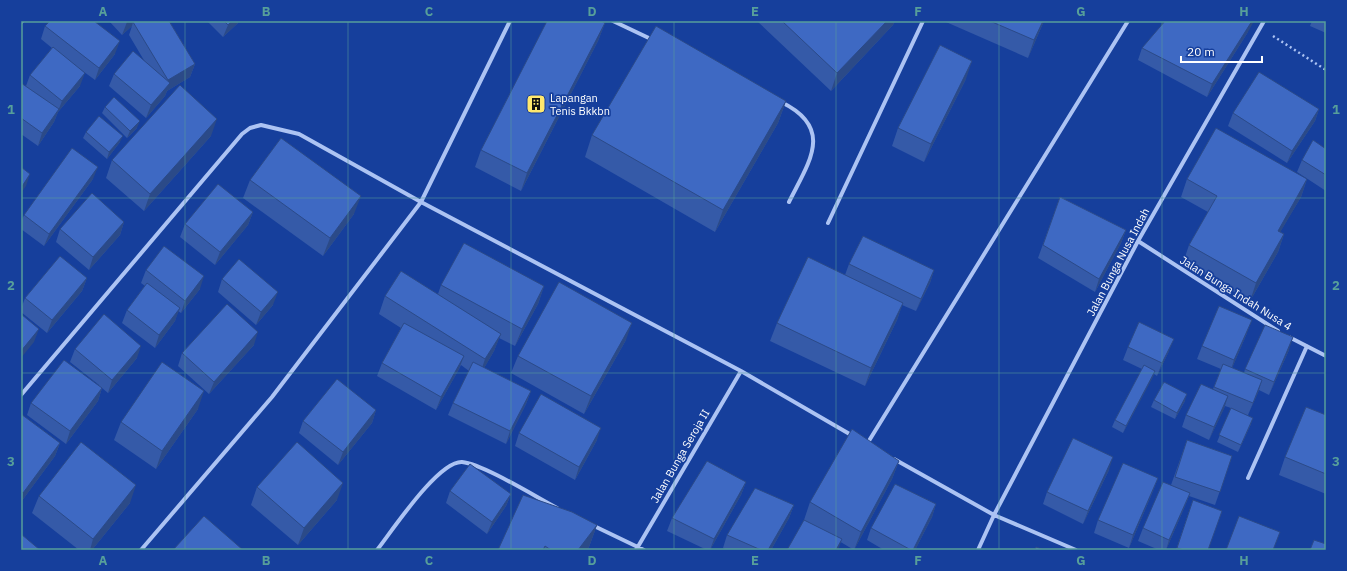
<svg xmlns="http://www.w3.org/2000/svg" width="1347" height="571" font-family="'IBM Plex Sans',sans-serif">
	<rect width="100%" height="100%" fill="#163f9c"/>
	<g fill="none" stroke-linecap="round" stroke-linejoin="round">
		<path stroke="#acc3f3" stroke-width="2.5" stroke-dasharray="2 3" stroke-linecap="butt" d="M1273,36L1326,70"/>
		<path stroke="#acc3f3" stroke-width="4" d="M613,21L653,40
			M21,22L22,21
			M781,102C835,128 809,162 789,202
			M828,223L923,21
			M1138,241L1278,331
			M1289,337L1326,356
			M21,395L242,134L250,128L261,125L299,134L421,202L741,371L853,436
			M867,444L1128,21
			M894,459L994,515L1076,550
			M1248,478L1307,346
			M592,525L644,550
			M141,550L272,397L421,202L510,21
			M377,550C392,531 438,461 462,462C483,464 536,497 557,508
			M636,550L741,371
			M978,550L994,515L1138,241L1264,21"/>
	</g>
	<path fill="#355aa8" d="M109,21H169L195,64L190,77L167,91L165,96L146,118L109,86L114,74L145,62L129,35L132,26L122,35Z
		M207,21H238V23L223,37Z
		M757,21H895L893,25L831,91Z
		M946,21H1044L1028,58L946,22Z
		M1312,21H1326V33L1310,26Z
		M605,23L598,41L521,191L475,167L481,150Z
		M45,26L115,54L95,80L80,69V86L58,112L54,122L38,146L21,134V83L26,86L30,75L52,48L41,39Z
		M1248,32L1207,97L1138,60L1142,48Z
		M966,79L924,162L892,146L898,128Z
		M786,101L778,123L715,232L585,157L592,135Z
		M105,107L137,128L127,138L102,113Z
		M1319,109L1315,121L1287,163L1228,126L1233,113Z
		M86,132L120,142L107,159L83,138Z
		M211,136L144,211L106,178L112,160Z
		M1326,149V191L1297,172L1302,160Z
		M93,179L44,246L21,229V222L24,215Z
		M1187,179H1307L1301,197L1280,232L1284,234L1278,252L1250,301L1183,263L1189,245L1208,212L1181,197Z
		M250,180L354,214L323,256L243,198Z
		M1060,197L1126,230L1121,243L1095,292L1038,258Z
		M253,212L248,225L215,265L180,237L185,224Z
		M124,222L120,235L89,270L56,242L60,229Z
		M849,264L934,270L930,283L916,311L902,305L897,320L865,386L770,341L777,323L845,275Z
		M146,270L200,289L181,313L178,311L175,321L155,348L122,323L127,310L145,286L141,283Z
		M87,278L82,291L47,333L21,312V309L25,298Z
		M222,279L273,305L256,325L218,292Z
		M441,285L544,286L538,304L515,346L499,338L494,351L484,368L531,391L526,404L506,444L448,415L453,403L469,371L461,365L459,369L436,410L377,376L382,363L401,328L379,314L385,296L438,294Z
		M1247,333L1232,368L1244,373L1245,369L1289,350L1269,395L1259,390L1248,415L1251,424L1238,452L1217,442L1231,408L1225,406L1209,440L1182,427L1186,415L1213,389L1221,369L1197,359L1202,346Z
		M626,340L584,414L511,373L518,356Z
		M254,345L209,394L178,366L182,353Z
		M1128,347L1169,351L1157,376L1154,374L1123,433L1112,427L1115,420L1142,369L1123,360Z
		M75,349L137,358L108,393L102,388L98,401L66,444L27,415L31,403L99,385L70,362Z
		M1154,400L1185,401L1175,419L1151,407Z
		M198,409L156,469L114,440L121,422Z
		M376,410L372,423L338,465L299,433L303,421Z
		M21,414L60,443L55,456L21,502Z
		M1326,415V494L1279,475L1285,457Z
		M519,433L597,440L575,480L515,446Z
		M1187,440L1232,456L1215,505L1189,496L1185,506L1166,550H1159L1138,541L1143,528L1171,485Z
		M899,461L892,479L854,550L804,520L810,502Z
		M1109,470L1083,524L1043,504L1047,492Z
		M1158,478L1153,491L1129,548L1094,533L1098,520Z
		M746,482L741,495L710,550H707L667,531L672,518Z
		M257,487L337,500L298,545L251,505Z
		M450,491L511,494L506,506L487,534L446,503Z
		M39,496L130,503L92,550H79L32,513Z
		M1193,500L1208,550H1176Z
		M936,504L932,517L915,550H884L867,540L871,528Z
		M794,505L789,518L771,550H727L723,548L727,535Z
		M597,525L589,547L587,550H498Z"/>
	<path fill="#2b4a88" d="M128,21H137L133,22L132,26L122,35L127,22Z
		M232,21H238V23L223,37L228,25Z
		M887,21H895L893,25L831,91L837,73Z
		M1043,21H1044L1028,58L1034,40Z
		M1252,21H1254L1248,32L1207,97L1212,84Z
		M605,23L598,41L521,191L527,173Z
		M120,41L115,54L95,80L99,68Z
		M972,61L966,79L924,162L931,144Z
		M195,64L190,77L167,91L165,96L146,118L151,105L165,89L168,80Z
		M85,73L80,86L58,112L54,122L38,146L42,133L58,111L62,101Z
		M786,101L778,123L715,232L723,210Z
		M1319,109L1315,121L1287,163L1292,151Z
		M217,119L211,136L144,211L150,194Z
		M140,121L137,128L127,138L130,131Z
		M123,136L120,142L107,159L109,152Z
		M98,167L93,179L44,246L49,234Z
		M30,174L26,186L21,193V188Z
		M1307,179L1301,197L1271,248L1278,231Z
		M361,196L354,214L323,256L330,238Z
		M253,212L248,225L215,265L220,252Z
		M124,222L120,235L89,270L93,257Z
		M1126,230L1121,243L1095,292L1099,279Z
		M1284,234L1278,252L1250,301L1256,283Z
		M934,270L930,283L916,311L921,299Z
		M204,276L200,289L181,313L185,301Z
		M87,278L82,291L47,333L52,320Z
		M544,286L538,304L515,346L522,329Z
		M278,292L273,305L256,325L261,312Z
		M903,303L897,320L865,386L871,368Z
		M180,308L175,321L155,348L159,335Z
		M1252,320L1247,333L1230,373L1234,360Z
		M632,323L626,340L584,414L591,396Z
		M39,329L34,342L21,358V351Z
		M258,332L254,345L209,394L214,382Z
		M501,334L494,351L479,377L485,359Z
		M1293,337L1289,350L1269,395L1274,382Z
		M1174,339L1169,351L1157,376L1162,363Z
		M141,346L137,358L108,393L112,380Z
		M464,356L459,369L436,410L441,397Z
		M1155,371L1153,377L1123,433L1126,426Z
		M1262,380L1258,393L1248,415L1253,403Z
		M102,388L98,401L66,444L70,431Z
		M204,391L198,409L156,469L162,451Z
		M531,391L526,404L506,444L510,431Z
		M1187,394L1185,401L1175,419L1177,413Z
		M1228,396L1224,409L1209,440L1214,427Z
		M376,410L372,423L338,465L343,452Z
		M1253,418L1251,424L1238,452L1241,445Z
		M601,428L597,440L575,480L579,467Z
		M60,443L55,456L21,502V499L23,493Z
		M1113,457L1109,470L1083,524L1088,511Z
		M899,461L892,479L854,550L861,532Z
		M1158,478L1153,491L1129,548L1133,535Z
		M746,482L741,495L710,550L714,539Z
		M343,483L337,500L298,545L304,528Z
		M136,485L130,503L92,550H90L93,539Z
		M1190,493L1185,506L1166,550L1169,540Z
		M511,494L506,506L487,534L492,522Z
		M936,504L932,517L915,550H913Z
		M794,505L789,518L771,550H768Z
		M597,525L589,547L587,550H578Z
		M842,539L838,550H836Z"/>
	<path fill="#3e69c3" stroke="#2b4a88" d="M50,21H94L120,41L99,68L45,26Z
		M135,21H169L195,64L168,80L133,22Z
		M224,21H232L228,25Z
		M547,21H601L605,23L527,173L481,150Z
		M782,21H887L837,73Z
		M990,21H1043L1034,40Z
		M1165,21H1252L1212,84L1142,48Z
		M656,26L786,101L723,210L592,135Z
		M940,45L972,61L931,144L898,128Z
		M53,47L85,73L62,101L30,75Z
		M133,51L170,83L151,105L114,74Z
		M1259,72L1319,109L1292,151L1233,113Z
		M21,83L59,109L42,133L21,118Z
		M180,85L217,119L150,194L112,160Z
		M114,97L140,121L130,131L105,107Z
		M99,116L123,136L109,152L86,132Z
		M1216,128L1307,179L1278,231L1284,234L1256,283L1189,245L1217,196L1187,179Z
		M281,138L361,196L330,238L250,180Z
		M1313,140L1326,149V175L1302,160Z
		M72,148L98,167L49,234L24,215Z
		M21,167L30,174L21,188Z
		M218,184L253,212L220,252L185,224Z
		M92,193L124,222L93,257L60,229Z
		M1060,197L1126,230L1099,279L1043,245Z
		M863,236L934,270L921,299L849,264Z
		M464,243L544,286L522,329L441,285Z
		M164,246L204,276L185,301L146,270Z
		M60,256L87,278L52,320L25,298Z
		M808,257L903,303L871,368L777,323Z
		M239,259L278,292L261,312L222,279Z
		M401,271L501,334L485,359L385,296Z
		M559,282L632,323L591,396L518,356Z
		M147,283L180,308L159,335L127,310Z
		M227,304L258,332L214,382L182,353Z
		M1219,306L1252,320L1234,360L1202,346Z
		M21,314L39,329L21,351Z
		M104,314L141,346L112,380L75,349Z
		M1139,322L1174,339L1162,363L1128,347Z
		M404,323L464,356L441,397L382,363Z
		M1265,325L1293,337L1274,382L1245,369Z
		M64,360L102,388L70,431L31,403Z
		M162,362L204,391L162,451L121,422Z
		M473,362L531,391L510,431L453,403Z
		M1223,364L1262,380L1253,403L1214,387Z
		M1144,365L1155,371L1126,426L1115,420Z
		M337,379L376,410L343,452L303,421Z
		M1164,382L1187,394L1177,413L1154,400Z
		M1201,384L1228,396L1214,427L1186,415Z
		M541,394L601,428L579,467L519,433Z
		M1306,407L1326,415V474L1285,457Z
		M1231,408L1253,418L1241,445L1219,435Z
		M21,414L60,443L23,493L21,491Z
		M852,429L899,461L861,532L810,502Z
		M1073,438L1113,457L1088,511L1047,492Z
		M1187,440L1232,456L1220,492L1175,477Z
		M81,442L136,485L93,539L39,496Z
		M297,442L343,483L304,528L257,487Z
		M707,461L746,482L714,539L672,518Z
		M1123,463L1158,478L1133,535L1098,520Z
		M470,464L511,494L492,522L450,491Z
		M1163,482L1190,493L1169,540L1143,528Z
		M895,484L936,504L913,550H911L871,528Z
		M755,488L794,505L768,550H761L727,535Z
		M523,495L572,512L597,525L578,550H551L545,546L543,550H498Z
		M1193,500L1222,511L1208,550H1184L1177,548Z
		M204,516L243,550H173Z
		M1239,516L1280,532L1273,550H1226Z
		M804,520L842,539L836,550H787Z
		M21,534L40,550H21Z
		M1314,540L1326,544V550H1310Z
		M1036,547L1044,550H1035Z"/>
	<path fill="none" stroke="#579f9a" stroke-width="1" stroke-opacity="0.55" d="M185,21V550M348,21V550M511,21V550M674,21V550M836,21V550M999,21V550M1162,21V550M21,198H1326M21,373H1326"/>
	<defs>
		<symbol id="building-square" viewBox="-11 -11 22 22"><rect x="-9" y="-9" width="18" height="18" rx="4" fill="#ffe86e" stroke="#163f9c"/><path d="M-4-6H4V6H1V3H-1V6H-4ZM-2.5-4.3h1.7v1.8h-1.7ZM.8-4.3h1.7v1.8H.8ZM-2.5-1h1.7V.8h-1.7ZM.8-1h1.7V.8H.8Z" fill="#111"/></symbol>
	</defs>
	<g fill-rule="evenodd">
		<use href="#building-square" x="525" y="93" width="22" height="22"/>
	</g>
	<g text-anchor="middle" stroke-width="3.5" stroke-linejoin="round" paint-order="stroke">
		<g font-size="11" fill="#fff" stroke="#163f9c" text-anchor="start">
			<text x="550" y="102">Lapangan<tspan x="550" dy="13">Tenis Bkkbn</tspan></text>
		</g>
		<g font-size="11" fill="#fff" stroke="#163f9c">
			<text transform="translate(1118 262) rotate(-62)" y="4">Jalan Bunga Nusa Indah</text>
			<text transform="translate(1236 293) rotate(32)" y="4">Jalan Bunga Indah Nusa 4</text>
			<text transform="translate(680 456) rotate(-60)" y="4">Jalan Bunga Seroja II</text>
		</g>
	</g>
	<rect width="1347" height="571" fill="none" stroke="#163f9c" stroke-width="44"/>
	<path d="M1181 56v6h81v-6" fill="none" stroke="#ffffff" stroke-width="2"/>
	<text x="1187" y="56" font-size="12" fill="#ffffff" stroke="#163f9c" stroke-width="3" paint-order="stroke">20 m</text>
	<rect x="22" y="22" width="1303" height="527" fill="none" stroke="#579f9a" stroke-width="1.5"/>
	<g font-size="13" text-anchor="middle" font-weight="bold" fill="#579f9a">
		<text x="103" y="16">A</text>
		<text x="266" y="16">B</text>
		<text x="429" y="16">C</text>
		<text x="592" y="16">D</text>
		<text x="755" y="16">E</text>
		<text x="918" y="16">F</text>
		<text x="1081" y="16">G</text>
		<text x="1244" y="16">H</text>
		<text x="11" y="114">1</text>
		<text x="1336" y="114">1</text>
		<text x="11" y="290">2</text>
		<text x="1336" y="290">2</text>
		<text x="11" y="466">3</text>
		<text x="1336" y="466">3</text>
		<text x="103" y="565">A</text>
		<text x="266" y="565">B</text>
		<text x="429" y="565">C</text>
		<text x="592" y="565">D</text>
		<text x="755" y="565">E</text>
		<text x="918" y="565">F</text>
		<text x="1081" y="565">G</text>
		<text x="1244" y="565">H</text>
	</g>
</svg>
